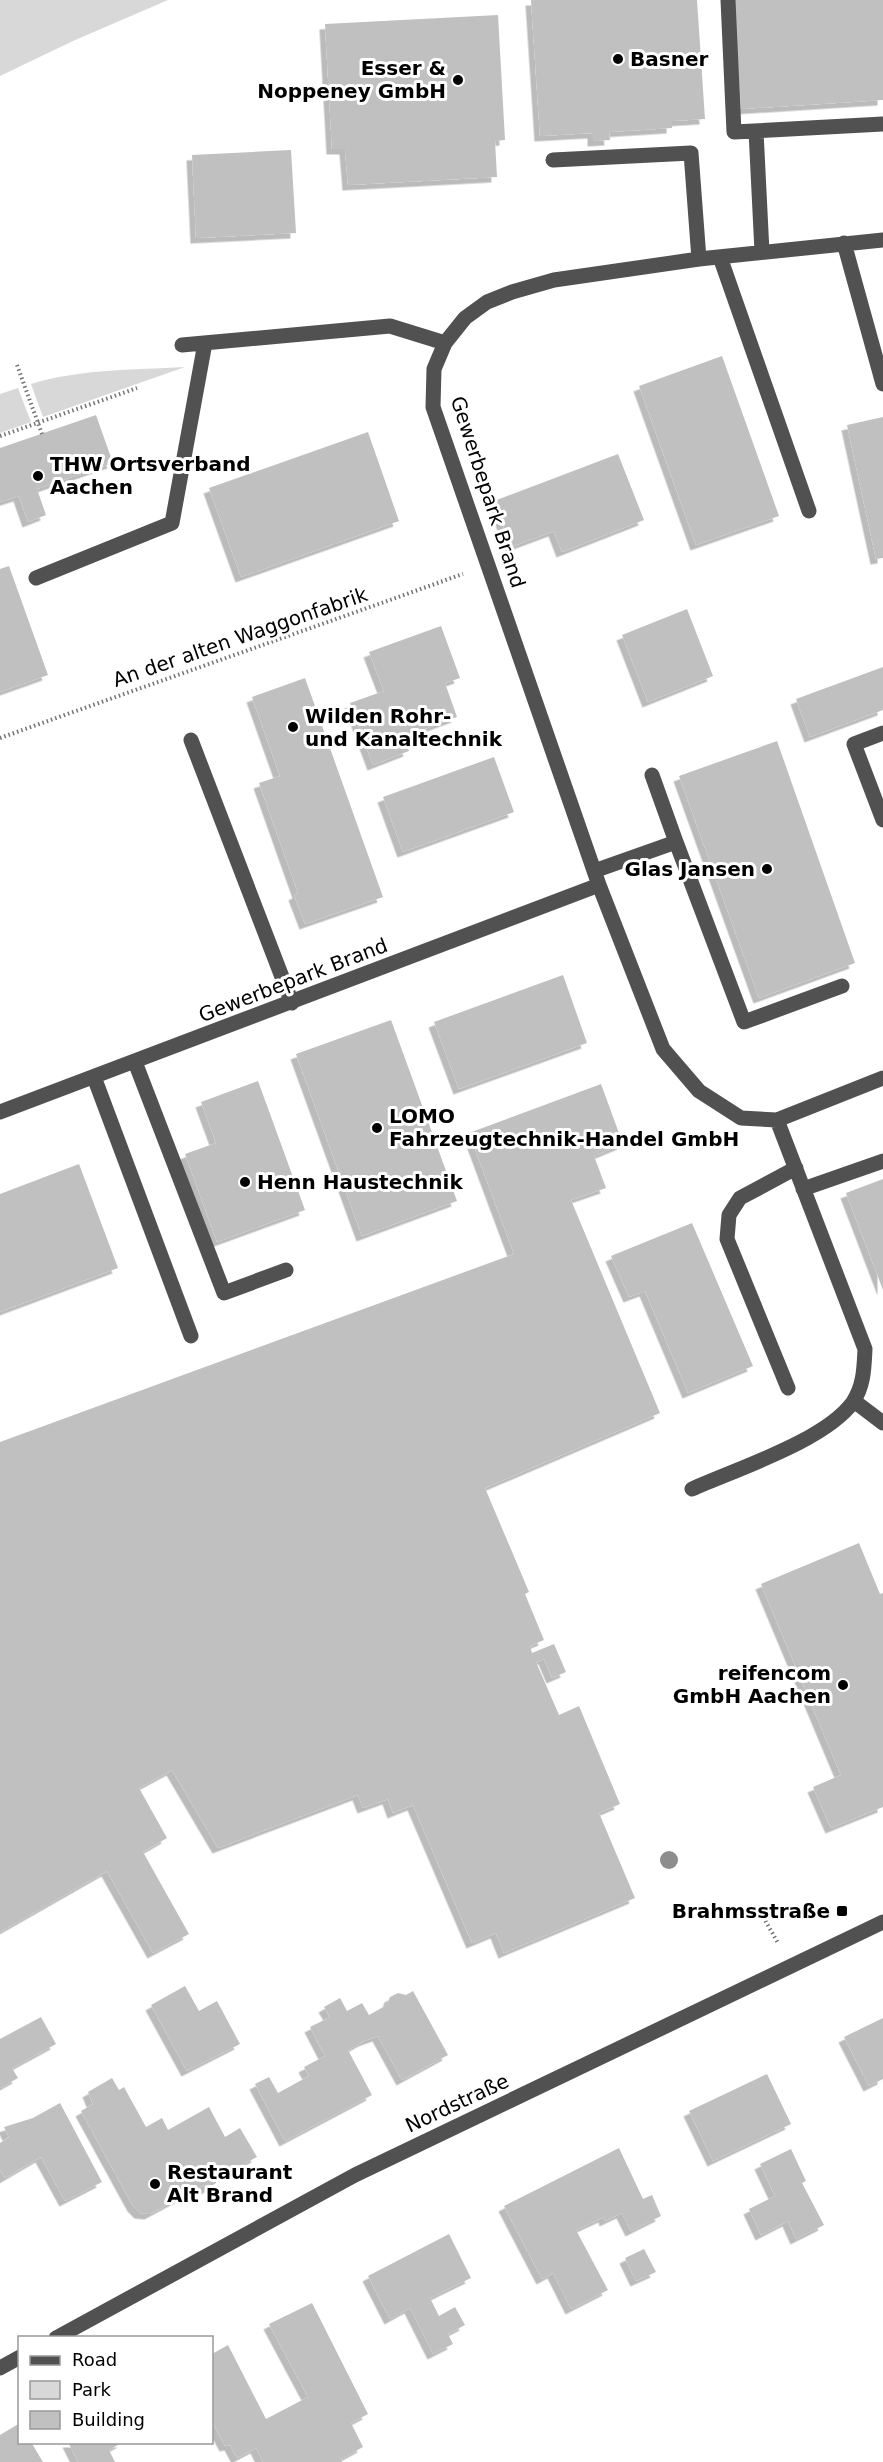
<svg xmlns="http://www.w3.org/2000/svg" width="883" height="2462" font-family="'DejaVu Sans',sans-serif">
	<defs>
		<filter id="shadow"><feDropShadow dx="-5.5" dy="5.5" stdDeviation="0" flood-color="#0004"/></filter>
	</defs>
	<rect width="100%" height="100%" fill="#fff"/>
	<path fill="#d8d8d8" d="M0,0H168L73,41L0,76Z
		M185,367L43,417L31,384C80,369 133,370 185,367Z
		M18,388L31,422L0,433V394Z"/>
	<path fill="#c0c0c0" filter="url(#shadow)" d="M531,0H697L705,119L672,121V128L609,132L610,140L593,141V133L540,136Z
		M734,0H883V100L741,109Z
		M498,15L505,140L495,141L497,177L348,185L345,149H332L325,24Z
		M291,150L296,233L196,238L192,155Z
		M722,356L779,516L696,545L639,386Z
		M96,415L113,463L37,489L46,515L28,522L19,496L0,502V448Z
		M883,417V558L876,559L847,425Z
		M368,432L399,521L241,577L209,488Z
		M618,454L644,520L562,552L554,531L511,547L494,501Z
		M9,566L48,675L0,692V569Z
		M687,609L713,676L648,702L622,635Z
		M441,626L460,678L445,683L457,717L403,737L409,751L373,765L350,703L384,691L369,652Z
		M883,667V710L810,737L796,699Z
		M305,678L383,897L305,924L294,895L298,893L259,783L280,776L252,697Z
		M777,741L855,963L759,998L679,776Z
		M494,757L514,812L403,852L383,797Z
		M563,975L587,1043L459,1089L434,1022Z
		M391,1020L457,1201L362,1236L296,1054Z
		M258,1081L305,1210L217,1242L185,1154L216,1143L201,1102Z
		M601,1084L623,1144L594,1156L606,1188L571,1200L660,1413L485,1488L529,1592L525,1594L544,1640L530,1646L532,1653L554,1644L566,1672L552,1678L544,1659L536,1662L559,1715L579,1706L620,1804L599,1813L635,1898L504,1953L496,1933L472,1943L413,1805L393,1813L388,1799L363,1808L358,1795L218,1848L172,1770L139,1788L167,1838L143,1852L189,1934L153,1953L107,1871L0,1932V1442L514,1254L469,1133Z
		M79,1164L118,1268L0,1312V1194Z
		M883,1179V1290L846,1193Z
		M692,1223L753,1366L688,1393L645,1291L629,1297L611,1256Z
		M859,1543L880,1594L883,1593V1807L831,1828L813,1787L841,1775L761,1584Z
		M185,1986L199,2011L217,2001L240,2044L187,2071L151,2005Z
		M413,1991L448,2055L402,2080L378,2036L364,2041L348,2050L372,2095L285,2141L255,2084L269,2077L278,2093L309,2076L304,2067L325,2056L310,2027L330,2017L324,2007L340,1998L347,2011L362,2003L369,2015L387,2005L390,1997L398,1993L406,1995Z
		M41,2017L56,2044L12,2068L18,2078L0,2088V2039Z
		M883,2018V2079L869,2086L844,2037Z
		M767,2074L791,2124L713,2161L689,2111Z
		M112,2078L119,2090L124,2087L146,2127L162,2118L168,2130L209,2107L225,2137L240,2128L257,2157L217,2178L216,2183L207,2189L204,2185L150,2214L140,2213L133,2206L81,2111L93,2104L88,2092Z
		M60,2103L102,2182L65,2201L41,2157L5,2178L0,2170V2143L9,2137L4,2127L33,2118Z
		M619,2148L643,2199L652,2195L661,2216L631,2231L622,2213L605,2221L604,2217L576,2230L608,2290L571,2309L553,2273L542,2279L504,2206Z
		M791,2149L806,2181L802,2183L824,2225L796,2239L788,2221L761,2235L749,2209L775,2196L760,2164Z
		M449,2234L471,2278L430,2298L439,2316L455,2307L465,2325L448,2334L453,2344L433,2354L410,2308L390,2319L368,2276Z
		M644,2249L656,2272L636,2281L625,2258Z
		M312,2303L368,2414L351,2423L363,2447L341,2459L342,2462H263L256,2448L237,2458L230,2445L225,2446L212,2421V2354L228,2345L266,2419L308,2397L269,2324Z
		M20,2423V2442H31L43,2462H0V2435Z
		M68,2442H123L109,2450L115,2462H78Z"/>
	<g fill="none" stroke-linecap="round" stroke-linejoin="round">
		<path stroke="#737373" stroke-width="4" stroke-dasharray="1.5 3" stroke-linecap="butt" d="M17,365L42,434
			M0,436L137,388
			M0,738L463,574
			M761,1913L778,1943"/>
		<path stroke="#515151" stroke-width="15" d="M728,0L734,132L883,124
			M756,131L762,252
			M553,160L691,153L699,259
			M883,240L699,259L554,280L512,292L487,302L465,318L445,343L434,369L433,407L599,885L663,1049L699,1091L741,1118L777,1120L883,1078
			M844,243L883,384
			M720,257L809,511
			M182,345L390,326L445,343
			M36,578L172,523L205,343
			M883,733L854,744L883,820
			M191,740L292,1003
			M652,775L676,842
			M594,871L676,842L744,1022L842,986
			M135,1062L224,1293L286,1270
			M94,1077L191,1336
			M0,1112L599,885
			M803,1189L883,1161
			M788,1388L727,1239L729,1215L740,1198L796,1168
			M854,1401L883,1423
			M692,1489C736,1469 825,1441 853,1402C864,1385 864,1368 865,1349L777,1120
			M56,2338L355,2175L883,1922
			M0,2368L20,2357"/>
	</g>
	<circle fill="#8d8d8d" cx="669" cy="1860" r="9"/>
	<g fill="#000" stroke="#fff" stroke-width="2">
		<circle cx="618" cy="59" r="6"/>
		<circle cx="458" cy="80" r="6"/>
		<circle cx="38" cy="476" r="6"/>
		<circle cx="293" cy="727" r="6"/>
		<circle cx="767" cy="869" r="6"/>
		<circle cx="377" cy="1128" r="6"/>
		<circle cx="245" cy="1182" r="6"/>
		<circle cx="843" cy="1685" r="6"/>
		<rect x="836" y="1905" width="12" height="12" rx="3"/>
		<circle cx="155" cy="2184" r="6"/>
	</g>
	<g text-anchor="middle" stroke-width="6" stroke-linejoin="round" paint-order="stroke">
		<g font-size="20" font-weight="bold" fill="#000" stroke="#fff" text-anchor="start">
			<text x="630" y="66">Basner</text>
			<text x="446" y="75" text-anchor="end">Esser &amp;<tspan x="446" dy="23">Noppeney GmbH</tspan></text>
			<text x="50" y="471">THW Ortsverband<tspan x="50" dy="23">Aachen</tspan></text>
			<text x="305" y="723">Wilden Rohr-<tspan x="305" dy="23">und Kanaltechnik</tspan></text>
			<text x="755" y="876" text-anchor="end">Glas Jansen</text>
			<text x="389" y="1123">LOMO<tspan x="389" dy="23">Fahrzeugtechnik-Handel GmbH</tspan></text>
			<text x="257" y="1189">Henn Haustechnik</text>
			<text x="831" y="1680" text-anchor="end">reifencom<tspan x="831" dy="23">GmbH Aachen</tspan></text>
			<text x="830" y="1918" text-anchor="end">Brahmsstraße</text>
			<text x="167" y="2179">Restaurant<tspan x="167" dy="23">Alt Brand</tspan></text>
		</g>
		<g font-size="20" fill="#000" stroke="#fff">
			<text transform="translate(488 492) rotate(72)" y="7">Gewerbepark Brand</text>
			<text transform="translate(240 637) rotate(-19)" y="7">An der alten Waggonfabrik</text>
			<text transform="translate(293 980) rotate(-21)" y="7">Gewerbepark Brand</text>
			<text transform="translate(457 2103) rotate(-25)" y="7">Nordstraße</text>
		</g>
	</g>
	<rect x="18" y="2336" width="195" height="108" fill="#ffffff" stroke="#999999" stroke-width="1.5"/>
	<rect x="30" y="2356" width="30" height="9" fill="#515151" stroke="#999999" stroke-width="1.5"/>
	<text x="72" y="2366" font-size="18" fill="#000000">Road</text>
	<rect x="30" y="2381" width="30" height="18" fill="#d8d8d8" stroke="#999999" stroke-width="1.5"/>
	<text x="72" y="2396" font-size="18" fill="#000000">Park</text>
	<rect x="30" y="2411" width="30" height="18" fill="#c0c0c0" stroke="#999999" stroke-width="1.5"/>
	<text x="72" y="2426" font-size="18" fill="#000000">Building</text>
</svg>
